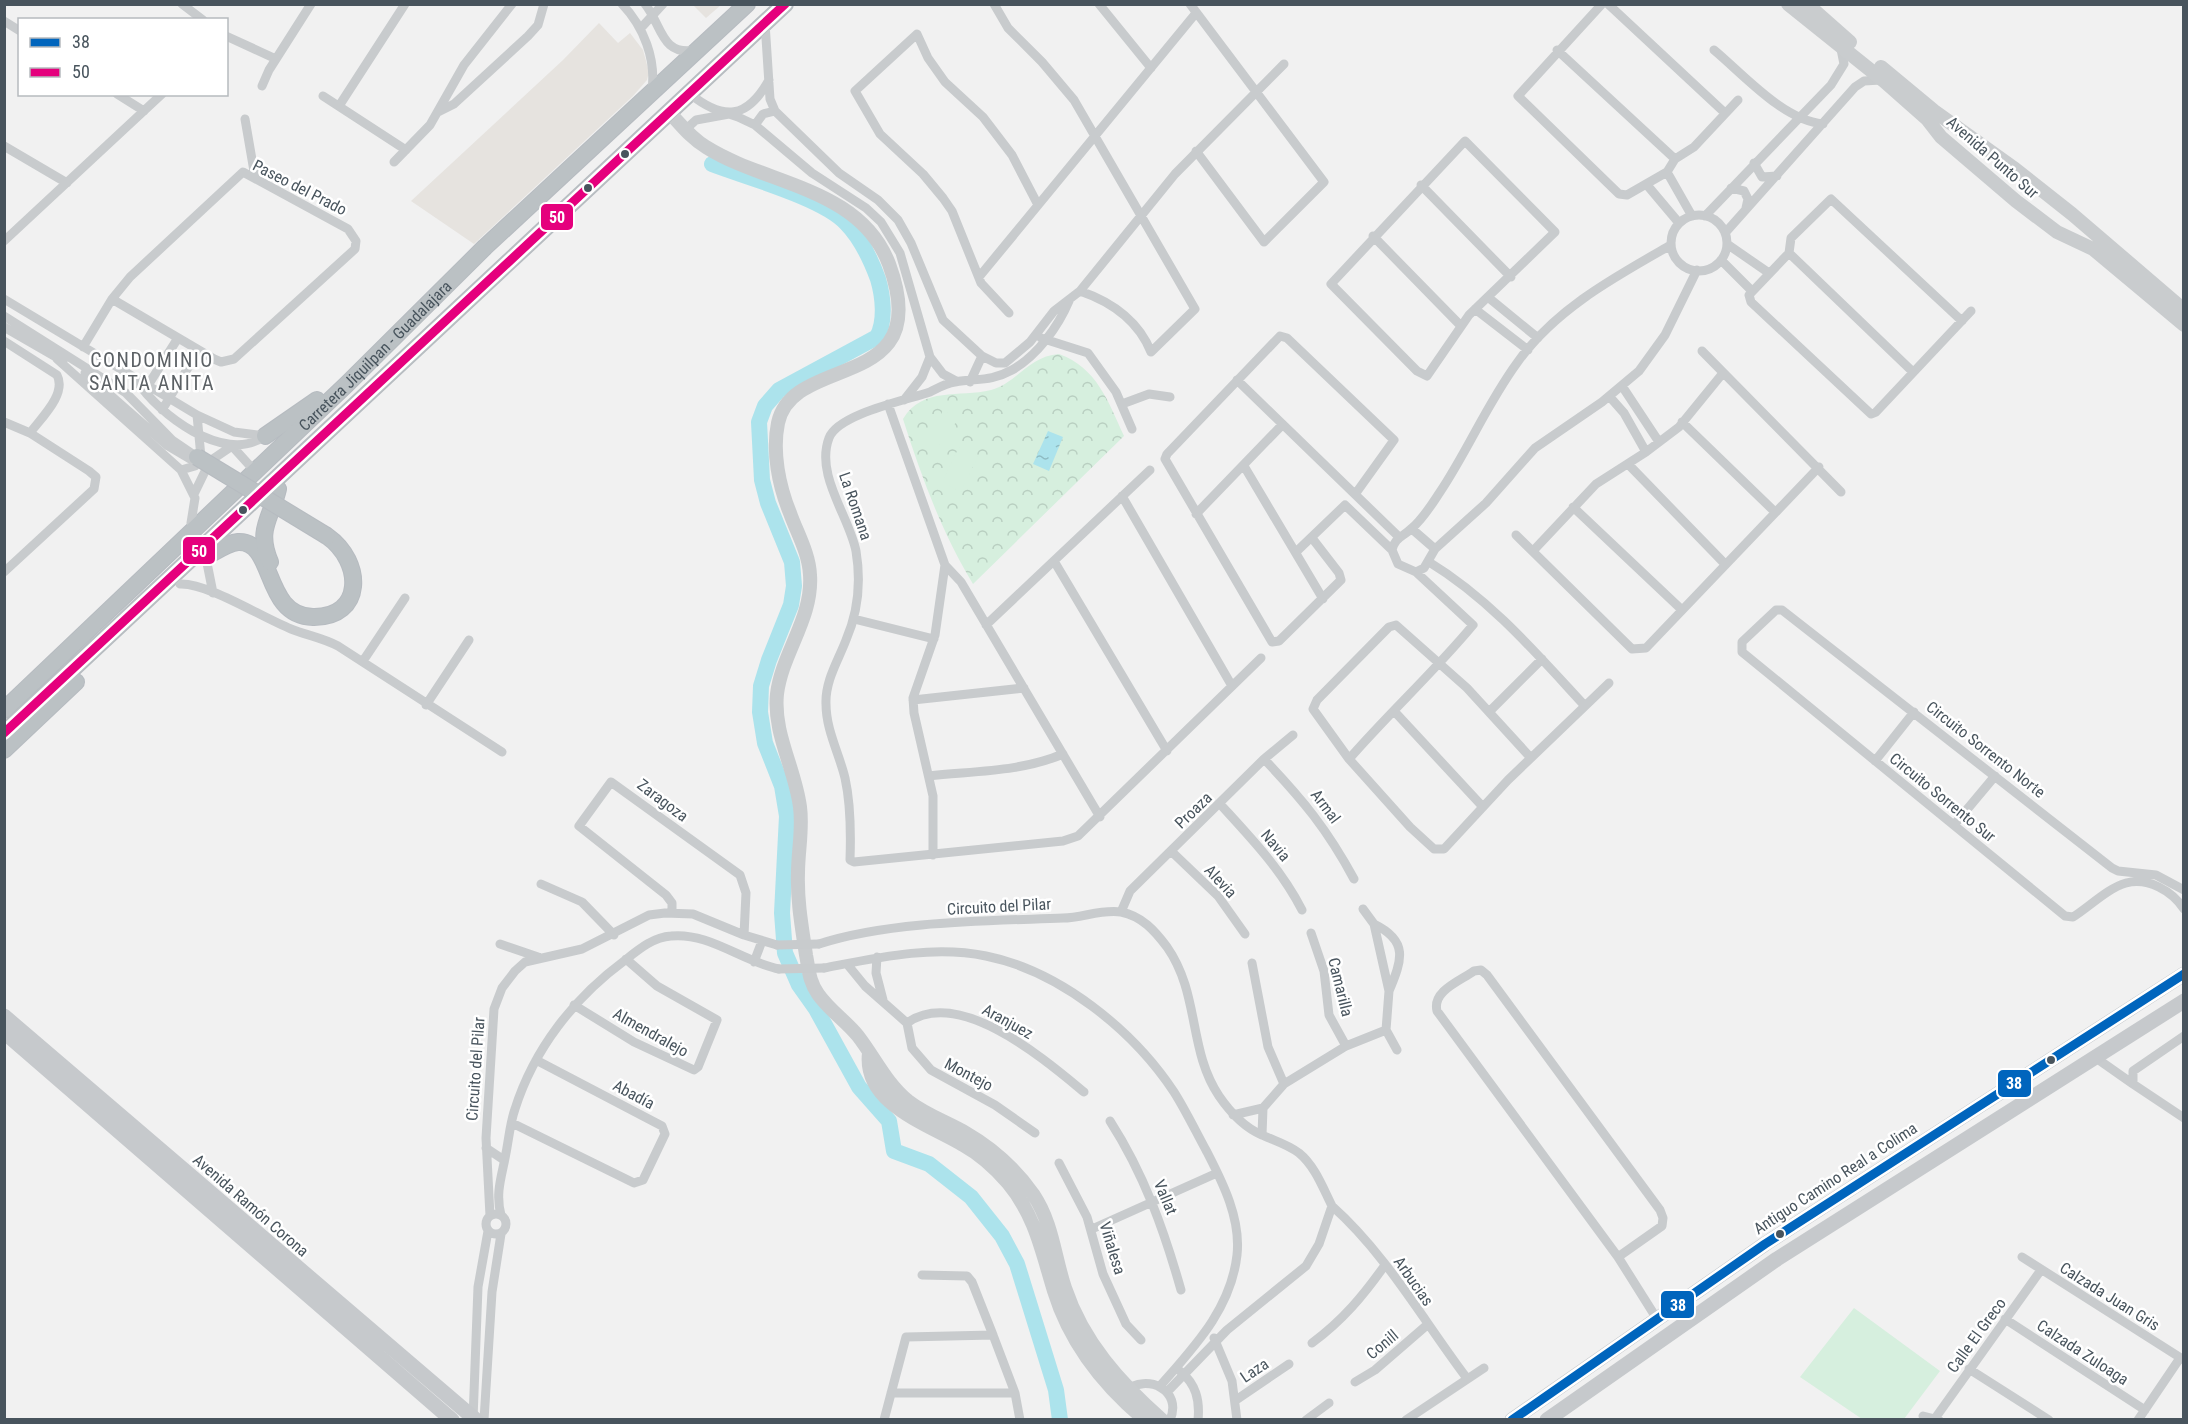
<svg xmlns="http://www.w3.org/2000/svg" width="2188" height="1424" font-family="'Roboto Condensed',sans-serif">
	<defs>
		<pattern id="forest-crowns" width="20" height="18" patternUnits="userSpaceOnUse" patternTransform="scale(1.5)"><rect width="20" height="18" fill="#d6efde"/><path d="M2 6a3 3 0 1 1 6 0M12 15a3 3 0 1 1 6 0" fill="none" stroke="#b9cfc1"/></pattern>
		<pattern id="water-ripples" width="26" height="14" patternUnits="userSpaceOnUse" patternTransform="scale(1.5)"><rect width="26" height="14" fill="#ace3ec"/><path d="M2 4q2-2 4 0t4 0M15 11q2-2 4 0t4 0" fill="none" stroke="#8ebbc2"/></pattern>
	</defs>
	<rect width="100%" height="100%" fill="#f1f1f1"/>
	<path fill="#e6e3df" d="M693,5H721L706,18Z
		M599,23L618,43L630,33L643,50L649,72L647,80L633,96L474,244L411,201L563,60Z"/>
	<path fill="url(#forest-crowns)" d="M1059,354C1097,368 1108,401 1124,436L973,584C942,533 921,476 903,419C923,386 959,398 991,390C1018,382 1029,356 1059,354Z"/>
	<path fill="#d6efde" d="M943,410L958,417L944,447L929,440Z
		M959,447L978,456L961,492L942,482Z
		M1854,1308L1940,1371L1904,1419H1862L1800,1377Z"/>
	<path fill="url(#water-ripples)" d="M1048,431L1063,437L1049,471L1033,464Z"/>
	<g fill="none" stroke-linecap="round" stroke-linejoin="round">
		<path stroke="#ace3ec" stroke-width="16" d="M712,164C746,177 823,198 846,223C861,238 871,260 878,279C883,296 886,321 877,337L779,390L765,406L759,422L762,480L768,503L792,562L794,586L791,605L769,660L761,686L760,712L765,743L782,786L787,816L782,913L785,953L799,985L816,1009L859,1087L889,1121L894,1151L929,1164L971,1197L1002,1236L1017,1264L1056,1390L1060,1420"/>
		<defs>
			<g id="highway">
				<path d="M265,436L317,400"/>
				<path d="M209,555C218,550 228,543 238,542C276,540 262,616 313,617C364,618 364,562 327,536"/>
				<path d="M270,562C256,529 271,519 278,489"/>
				<path id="s1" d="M4,710L347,384L485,247L747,4"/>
				<path d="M4,733L785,4"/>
				<path d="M4,750L76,682"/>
			</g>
		</defs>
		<use href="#highway" stroke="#b6bbc0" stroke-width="18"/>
		<path stroke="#c8cbcd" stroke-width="9" d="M182,4L203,20
			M622,4C644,27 656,59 652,90
			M645,4C662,25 661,56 695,50
			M994,4L1008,28L1042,62L1074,100L1195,309L1151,352C1138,320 1112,302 1080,291
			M1099,4L1151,68
			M1190,4L1324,182L1264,242L1196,151
			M1602,4L1518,96L1619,194L1627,195L1667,172L1675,159L1694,147L1738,100
			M1608,4L1725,113
			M4,21L20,31
			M765,23L770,99L775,111L839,173L878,200L898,220L911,243L943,320L982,356L996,363H1005L1030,342L1054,311L1080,291L1175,174L1284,64
			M640,29L663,4
			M226,36L276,59
			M1557,50L1675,159
			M1714,50C1744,75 1783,120 1823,124
			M262,86L269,70L311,4
			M117,94L144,111
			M690,94C724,121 747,119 769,80
			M323,96L406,150
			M339,106L405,4
			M438,112L454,104L528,36L538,25L544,4
			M245,119L255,177
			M755,125L763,114L775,111
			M685,130L696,120L729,114L738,117L755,125L812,173L866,208L881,222L900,253L930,357L943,374L956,381
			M1465,141L1555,232L1469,315L1427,376L1417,371L1331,284Z
			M4,146L67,183
			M394,162L430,125L464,65L512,4
			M1754,163L1762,177L1777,176
			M1667,172L1692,216
			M1421,185L1511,277
			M1647,185L1679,223
			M1731,188L1744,191L1748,199L1746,208
			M1671 243a28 28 0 1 1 56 0a28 28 0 1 1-56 0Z
			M1705,216L1831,85L1844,64L1841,49
			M1725,233L1855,87L1864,81L1881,80
			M1373,236L1461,326
			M4,241L162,94
			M1727,244L1769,273
			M1671,245C1615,277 1555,309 1517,363C1487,404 1468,450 1440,492C1432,504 1423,519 1412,528C1403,537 1395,537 1392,550L1398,564L1416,572L1424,568L1435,549L1486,503L1535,448L1602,402L1639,371L1665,335L1697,270
			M1789,253L1913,372
			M1721,260L1751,290
			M979,277L1196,13
			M1489,298L1538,338
			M4,299L197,415L234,432L265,436
			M1069,301C1058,327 1037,356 1012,370C990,382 977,378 955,382C946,383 938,388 930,392C907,400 838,414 829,438C815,475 849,516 856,551C861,581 858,612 846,640C838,661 825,681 826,704C826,730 839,753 845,778C851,805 851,832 850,860L854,862L1063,841L1078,836L1261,658
			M1475,309L1528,350
			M1009,313L981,283L952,211L943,198L923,174L880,134L855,91L917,34L928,58L945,82L983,117L1012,155L1038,205
			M4,316L126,393L172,440L197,457
			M1962,321L1831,199L1791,238L1789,253L1749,295L1751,302L1871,414L1876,412L1971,311
			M4,327L63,361
			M1041,338L1088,353L1116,392L1132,429
			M4,341L57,375C67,394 41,418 30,433
			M83,347L112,299L130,277L243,172L348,229L356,241L355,249L234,359L221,362L214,359L112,299
			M1702,351L1841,492
			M57,359L181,470L195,498L191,523
			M85,373L168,446L195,462
			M1237,380L1398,536
			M137,381C158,414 224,464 263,437
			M970,382L982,356
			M1622,386L1659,442
			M145,390L178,338
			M1609,396L1624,413L1646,452
			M904,400L922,377L930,357
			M888,404L945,565L935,635L913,698L914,713L933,796V855
			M1122,404L1149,394L1170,397
			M162,410L199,350
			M4,422L30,433L89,471L96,477L94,489L4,572
			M1682,422L1775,512
			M232,446L251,467
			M1628,464L1725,564
			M1244,466L1323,599
			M181,470L195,466L201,457L197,415
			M194,494L210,461L232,446
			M1122,496L1232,686
			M1573,507L1681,609
			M1196,514L1282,425
			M1412,529L1435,549
			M1516,535L1632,649L1646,648L1819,467
			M1312,538L1339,573L1341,580L1279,641L1272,642L1165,459L1167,454L1280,336L1287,338L1394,440L1356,493
			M1533,551L1596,484L1646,452L1679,427L1723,373
			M1296,552L1345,505L1392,550
			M206,558L213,593
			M1054,561L1167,751
			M1429,562C1490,599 1537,654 1585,706
			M945,565L961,582L1100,817
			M1416,572L1473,625C1434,672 1389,713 1349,759L1410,827L1434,849H1444L1508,780L1609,683
			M180,584C208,583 261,617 291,629C306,635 323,638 338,646L502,752
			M854,619L934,639
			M986,625L1150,470
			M363,661L405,598
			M913,700L1024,688
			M426,705L469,640
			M1394,711L1483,807
			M1489,712L1542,659
			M1264,759C1303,800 1327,829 1354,879
			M1349,759L1313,709L1317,700L1389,627L1396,625L1467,688L1531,758
			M1875,761L1914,712
			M929,776C973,771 1021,772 1063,754
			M1220,804C1251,838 1281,869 1302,910
			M1954,825L1995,776
			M1171,851L1218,896L1245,934
			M541,884L582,902L614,935
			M2184,890L2156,875L2118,871L2112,868L1782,610H1776L1742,642V652L2065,916L2073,917C2089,907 2108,888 2126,883C2148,877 2172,891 2184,909
			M1363,909L1374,924L1389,991L1386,1030L1397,1050
			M672,912V903L666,895L579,826L611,782L740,875L746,893L744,935
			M1121,912L1130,891L1264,759L1293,735
			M1374,924C1409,941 1402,960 1389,991
			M1311,933L1324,971L1329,1015L1346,1046
			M500,944L538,957
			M819,944C889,921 988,921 1063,918C1082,918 1101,909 1121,912C1142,916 1155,931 1167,947C1200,994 1188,1050 1219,1096C1230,1112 1243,1127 1262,1135C1275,1141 1287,1144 1299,1153C1315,1166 1323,1188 1332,1206L1319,1244L1306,1266L1227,1330L1167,1392
			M877,957L876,973L883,1000
			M754,962L762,941
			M1252,963L1268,1047L1284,1084
			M847,964L865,986L907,1023L912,1048L931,1070L995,1105L1035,1133
			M824,968C876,958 932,945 986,956C1060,971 1133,1030 1174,1092C1186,1111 1196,1132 1207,1152C1223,1183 1241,1219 1237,1255C1231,1309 1194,1347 1160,1386
			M574,1005L634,1042L694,1070L698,1067L717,1020L657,986L626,959
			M907,1023C959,986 1044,1059 1084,1092
			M2184,1036L2133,1071V1084L2184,1118
			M2096,1058L2133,1084
			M1233,1115L1263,1108L1284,1084L1346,1046L1386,1030
			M1110,1121C1144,1174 1164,1230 1181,1290
			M512,1123L634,1183L643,1180L665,1134L662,1126L536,1060
			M1262,1135L1263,1108
			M486,1148L504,1160
			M1059,1163L1087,1217L1103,1274L1126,1324L1141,1340
			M1332,1206C1386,1254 1423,1320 1466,1377
			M486 1224a10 10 0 1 1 20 0a10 10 0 1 1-20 0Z
			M501,1215C495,1192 502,1176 506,1153C509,1138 510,1123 515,1109C534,1049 574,998 624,961C638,950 653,937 671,936C709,932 743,962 779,969
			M490,1216L486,1138L494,1009L502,988L515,971L525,962L582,949L649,915L665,913L693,914L744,935L777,945
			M1092,1229L1217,1173
			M1618,1257L1662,1226L1663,1218L1660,1210L1487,975L1481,970L1474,971C1460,981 1432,991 1437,1011L1618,1257L1657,1319
			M2022,1257L2184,1360
			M922,1275L967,1276L972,1282L993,1335
			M2005,1319L2145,1410
			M1214,1338L1232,1381L1237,1420
			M1312,1343C1343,1320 1363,1296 1385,1265
			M1969,1369L2049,1420
			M1180,1371C1196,1384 1200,1400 1198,1420
			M1355,1382L1375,1370L1427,1325
			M1125,1391C1147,1373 1183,1390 1170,1420
			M891,1393H1015
			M1236,1400L1289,1364
			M1923,1416L1939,1420
			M1936,1417L2041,1270
			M473,1419L478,1287L488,1231
			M484,1420L492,1292L501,1234
			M884,1420L906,1337L993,1335L1015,1393L1020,1420
			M1306,1420L1329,1403
			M1406,1420L1484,1368
			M2138,1420L2180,1358"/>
		<path stroke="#c9ccce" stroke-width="14" d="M1788,4L1884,81L1927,119L1941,137L2016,201L2057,232L2093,249L2184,325
			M1807,4L1850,42
			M1881,67L1934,111L2015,169L2072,214L2184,310
			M670,113C681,125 691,138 706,147C766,185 860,187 889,264C937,394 793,352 778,423C772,452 779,486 790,513C797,533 809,553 810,575C813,618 782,653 777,694C773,734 795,768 800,807C803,829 798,851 798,873C797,901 802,928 806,955C809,970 809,981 818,994C829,1010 846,1021 858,1036C875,1058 886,1083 908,1101C926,1115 947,1122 966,1133C992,1148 1016,1170 1033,1194C1053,1224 1054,1255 1065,1288C1083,1342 1120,1383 1162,1420
			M869,1053C863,1104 928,1124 963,1145C981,1155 995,1168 1008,1183C1035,1215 1042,1252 1054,1291C1070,1343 1103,1385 1145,1420"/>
		<path stroke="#c6c9cc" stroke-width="15" d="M4,1016L476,1420
			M4,1032L452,1420
			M1512,1420L1765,1244L2184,974
			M1547,1420L1777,1259L2184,1001"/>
		<use href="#highway" stroke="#bbc1c4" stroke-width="16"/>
		<defs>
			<path id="highway-bridge" d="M197,457L327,536"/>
		</defs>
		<use href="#highway-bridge" stroke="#b6bbc0" stroke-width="18" stroke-linecap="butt"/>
		<path stroke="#c8cbcd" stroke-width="9" d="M777,945L819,944
			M779,969L824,968"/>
		<use href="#highway-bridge" stroke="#bbc1c4" stroke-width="16"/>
		<defs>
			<path id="bus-1" d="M1512,1420L1765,1244L2184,974"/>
			<path id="bus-2" d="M4,733L785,4"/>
		</defs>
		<use href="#bus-1" stroke="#fff" stroke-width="14"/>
		<use href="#bus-2" stroke="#fff" stroke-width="14"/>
		<use href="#bus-1" stroke="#0065bd" stroke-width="9"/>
		<use href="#bus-2" stroke="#e5007d" stroke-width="9"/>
	</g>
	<g fill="#48545d" stroke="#fff" stroke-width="2">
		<circle cx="625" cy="154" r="5"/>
		<circle cx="588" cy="188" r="5"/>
		<circle cx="243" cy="510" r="5"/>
		<circle cx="2051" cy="1060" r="5"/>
		<circle cx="1780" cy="1234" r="5"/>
	</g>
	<g text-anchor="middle" stroke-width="5" stroke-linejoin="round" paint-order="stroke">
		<g font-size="16" fill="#48545d" stroke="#fff">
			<text transform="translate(1993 157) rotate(41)" y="6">Avenida Punto Sur</text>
			<text transform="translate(300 187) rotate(27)" y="6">Paseo del Prado</text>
			<text dy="6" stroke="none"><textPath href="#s1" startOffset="513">Carretera Jiquilpan - Guadalajara</textPath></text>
			<text transform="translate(856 506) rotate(71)" y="6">La Romana</text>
			<text transform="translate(1986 749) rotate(38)" y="6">Circuito Sorrento Norte</text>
			<text transform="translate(1943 797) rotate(39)" y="6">Circuito Sorrento Sur</text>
			<text transform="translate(663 800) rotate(37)" y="6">Zaragoza</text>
			<text transform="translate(1326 806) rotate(53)" y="6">Armal</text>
			<text transform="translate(1193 810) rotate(-44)" y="6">Proaza</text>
			<text transform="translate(1276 845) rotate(50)" y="6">Navia</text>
			<text transform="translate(1221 881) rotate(47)" y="6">Alevia</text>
			<text transform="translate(999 906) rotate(-3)" y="6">Circuito del Pilar</text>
			<text transform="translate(1341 987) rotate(76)" y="6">Camarilla</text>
			<text transform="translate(1008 1021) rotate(29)" y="6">Aranjuez</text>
			<text transform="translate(651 1032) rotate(29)" y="6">Almendralejo</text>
			<text transform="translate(475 1069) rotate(-86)" y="6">Circuito del Pilar</text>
			<text transform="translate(969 1074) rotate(28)" y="6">Montejo</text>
			<text transform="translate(634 1094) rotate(28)" y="6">Abadía</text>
			<text transform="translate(1835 1178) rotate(-33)" y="6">Antiguo Camino Real a Colima</text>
			<text transform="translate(1166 1197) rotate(67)" y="6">Vallat</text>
			<text transform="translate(251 1205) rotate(41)" y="6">Avenida Ramón Corona</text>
			<text transform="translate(1113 1248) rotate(73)" y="6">Viñalesa</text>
			<text transform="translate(1414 1281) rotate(55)" y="6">Arbucias</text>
			<text transform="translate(2110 1296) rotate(32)" y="6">Calzada Juan Gris</text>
			<text transform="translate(1976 1335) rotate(-54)" y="6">Calle El Greco</text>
			<text transform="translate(1382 1344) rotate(-40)" y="6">Conill</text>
			<text transform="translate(2083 1352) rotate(33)" y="6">Calzada Zuloaga</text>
			<text transform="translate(1254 1370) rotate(-34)" y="6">Laza</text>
		</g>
		<g font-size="20" letter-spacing="1.5" fill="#5c6165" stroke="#fff">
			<text x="152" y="367">CONDOMINIO<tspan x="152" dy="23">SANTA ANITA</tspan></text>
		</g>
	</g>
	<g stroke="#fff" stroke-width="2">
		<rect x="540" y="203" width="34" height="28" rx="6" fill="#e5007d"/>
		<rect x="182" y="536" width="34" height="29" rx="6" fill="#e5007d"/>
		<rect x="1997" y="1069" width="35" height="29" rx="6" fill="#0065bd"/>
		<rect x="1660" y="1290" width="35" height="29" rx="6" fill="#0065bd"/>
	</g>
	<g font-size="16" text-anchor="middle" font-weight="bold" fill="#fff">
		<text x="557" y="223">50</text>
		<text x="199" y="557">50</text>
		<text x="2014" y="1089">38</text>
		<text x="1678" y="1311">38</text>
	</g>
	<rect width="2188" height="1424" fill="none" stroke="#48545d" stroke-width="12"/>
	<rect x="18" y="18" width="210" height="78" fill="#ffffff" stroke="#b6bbbe" stroke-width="1.5"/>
	<rect x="30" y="38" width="30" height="9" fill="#0065bd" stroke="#b6bbbe" stroke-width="1.5"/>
	<text x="72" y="48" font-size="18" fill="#48545d">38</text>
	<rect x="30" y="68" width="30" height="9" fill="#e5007d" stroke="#b6bbbe" stroke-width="1.5"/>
	<text x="72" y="78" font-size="18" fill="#48545d">50</text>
</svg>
